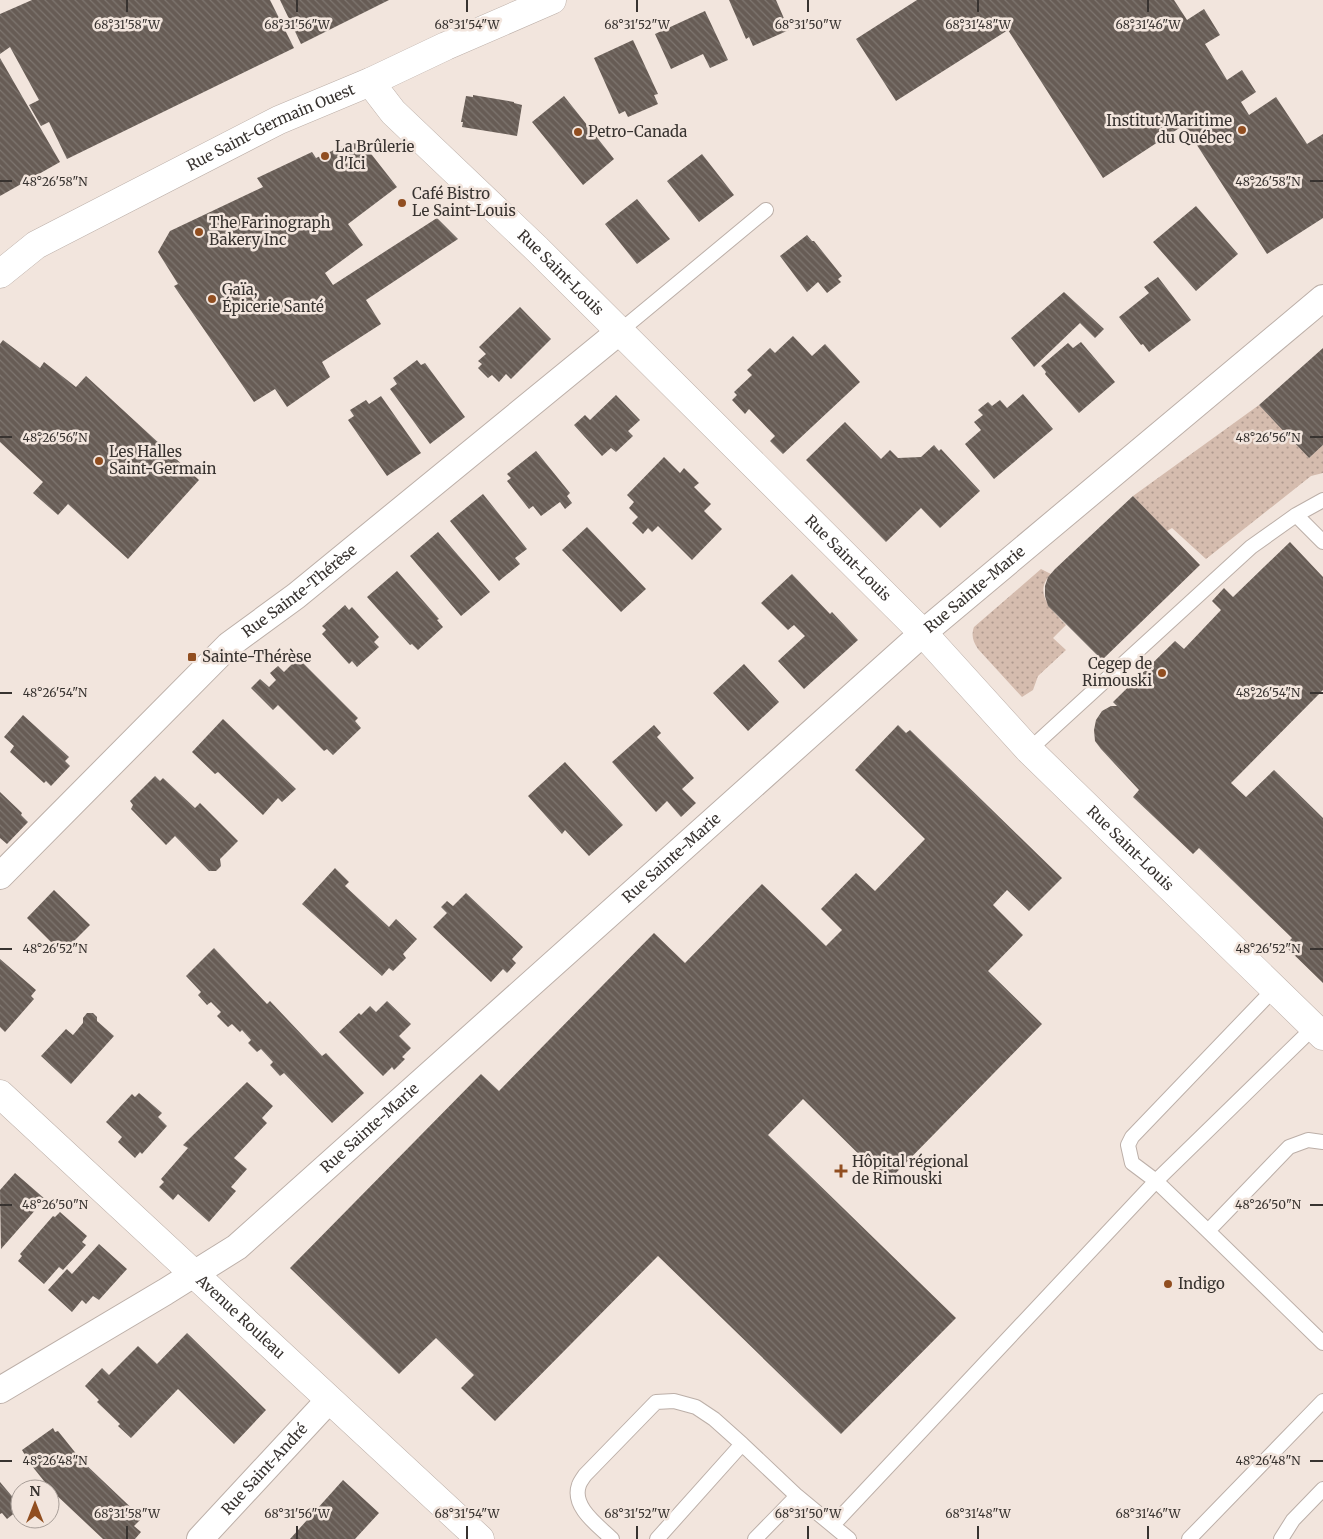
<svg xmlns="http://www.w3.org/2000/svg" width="1323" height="1539" font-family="Merriweather,serif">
	<defs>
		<pattern id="grass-dots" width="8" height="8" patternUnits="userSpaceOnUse" patternTransform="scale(1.25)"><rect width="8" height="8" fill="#d5bcae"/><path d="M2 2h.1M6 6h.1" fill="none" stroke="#ae998e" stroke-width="1.8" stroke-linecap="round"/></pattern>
		<pattern id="building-back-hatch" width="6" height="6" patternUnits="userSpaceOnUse" patternTransform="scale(1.25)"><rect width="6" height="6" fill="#675c55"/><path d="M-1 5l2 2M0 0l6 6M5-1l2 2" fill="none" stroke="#7e7670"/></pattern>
	</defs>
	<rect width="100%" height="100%" fill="#f2e5dd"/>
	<path fill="url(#grass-dots)" d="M1259,405L1309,458L1323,445V473L1311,476L1206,559L1172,528L1167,531L1133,496Z
		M1041,569L1051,574C1032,593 1053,611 1066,625L1053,638L1066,650L1038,676L1033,690L1022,697L978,649C973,641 971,636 974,627Z"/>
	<path fill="url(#building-back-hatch)" d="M32,0H270L294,48L67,159L49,122L41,126L29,105L39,100L10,47L0,54V14Z
		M280,0H389L301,44Z
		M729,0H776L789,30L753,46L749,37L746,39Z
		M917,0H1174L1187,20L1204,9L1220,35L1205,44L1227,80L1242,70L1256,92L1241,102L1249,115L1276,97L1307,144L1323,134V218L1267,254L1184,125L1103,178L1008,30L896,101L856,39Z
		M705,11L728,60L710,68L703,54L671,69L655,34Z
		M633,40L658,94L654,95L658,104L628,117L625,111L619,114L594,58Z
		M0,58L60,162L0,196Z
		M473,95L514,102V103L522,105L517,136L462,127L463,122H461L466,96L473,97Z
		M564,96L614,159L583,185L532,122Z
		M350,143L361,144L365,146L397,187L348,224L363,245L325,273L333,285L437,218L458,239L366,300L381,324L322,362L330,377L287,407L275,389L254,402L174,286L178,284L158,252L170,231L263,187L257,178L312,152L316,158Z
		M702,154L734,195L699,222L667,181Z
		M637,199L670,239L637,264L605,224Z
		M1196,206L1238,254L1196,291L1153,242Z
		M807,235L812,241H814L842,276L838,279L841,282L827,293L818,282L807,292L780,256Z
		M1158,277L1191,320L1149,352L1143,344L1141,345L1119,317L1149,293L1144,287Z
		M1064,292L1104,329L1095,338L1080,323L1034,367L1011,338Z
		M520,307L551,339L511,379L506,374L499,382L492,375L488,378L478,368L482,364L478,361L486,354L479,347Z
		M793,336L812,356L825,344L860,382L783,454L770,441L775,436L749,409L745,414L732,400L737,395L734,392L752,375L747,370L770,348L775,353Z
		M3,340L40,368L44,362L76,387L86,376L199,480L128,559L68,504L58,515L33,493L43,482L0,442V344Z
		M1081,342L1115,382L1079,413L1045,374L1046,372L1041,366L1068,343L1073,348Z
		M1323,348V445L1309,458L1259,405Z
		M417,360L421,365L425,363L465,417L430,444L390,389L397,384L393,378Z
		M1023,394L1053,429L994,479L965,444L981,430L974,422L983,415L978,410L988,402L992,406L1000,400L1007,408Z
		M616,395L640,420L628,431L633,436L616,452L611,448L602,456L574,425L585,415L590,420Z
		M381,396L421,453L387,476L348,420L354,416L350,410L366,400L369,404Z
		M845,422L881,459L890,450L898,458L921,457L934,445L939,451L941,449L980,491L940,528L921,508L886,542L806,460Z
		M536,451L570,493L567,496L572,503L565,509L560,502L541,516L533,506L529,509L507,481L511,478L507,474Z
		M664,457L680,473L684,468L699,483L694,487L711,504L704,511L722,529L692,560L658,526L652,532L648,528L643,534L632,523L638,517L629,508L634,502L627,495Z
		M483,494L527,549L515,558L520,564L499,581L450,521Z
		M1133,496L1200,565L1102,660L1048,606L1045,596V586L1048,577L1055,569Z
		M587,527L646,589L621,612L562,550Z
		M438,532L490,592L461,616L410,556Z
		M1290,542L1323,577V690L1231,783L1246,797L1274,770L1323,818V983L1285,946L1292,938L1199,848L1193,854L1133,797L1139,790L1101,749L1095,741L1094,730L1096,720L1102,711L1111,706H1117L1113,702L1175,641L1184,649L1221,610L1212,601L1224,588L1233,597Z
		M397,571L439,619L437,620L443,627L418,650L412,644L410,645L367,597Z
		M792,574L830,614L832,612L858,640L804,689L778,661L805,636L794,625L788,630L761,603Z
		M345,605L349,610L352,607L379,637L374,642L379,647L357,667L352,661L349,664L322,634L326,630L322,626Z
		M298,658L358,718L355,721L361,728L333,755L327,749L324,751L278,705L273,710L251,688L260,679L269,687L276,680L270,673L278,666L284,672Z
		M744,664L779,702L748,731L713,693Z
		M23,715L69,757L65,761L70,766L51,786L46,781L44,783L10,752L14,746L4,737Z
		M223,719L296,789L282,802L278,798L263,815L218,772L215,774L192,752Z
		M654,725L661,733L657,737L694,778L682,789L696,803L681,817L667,801L656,812L612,762Z
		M898,725L906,733L910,730L1062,878L1029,911L1007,890L993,905L1023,935L988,971L1042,1024L887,1182L803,1099L768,1135L956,1318L841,1434L658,1256L495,1421L461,1388L474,1375L436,1338L399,1374L290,1268L481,1074L499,1091L654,933L685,963L762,884L826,946L842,930L821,909L856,873L875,891L925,839L855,770Z
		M565,762L623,825L589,856L565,830L562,834L528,796Z
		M155,776L160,781L163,778L195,808L200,803L238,841L220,859L221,866L216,871H209L175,836L166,845L131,809L133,805L130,801Z
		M0,792L22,813L21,815L28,822L7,844L0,838Z
		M335,868L349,882L345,886L389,927L396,919L417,939L403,954L406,958L393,971L389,968L382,976L302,904Z
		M54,890L90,925L62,953L27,918Z
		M466,893L523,947L512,959L516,963L507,973L503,969L491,982L433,927L447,913L441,907L447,901L453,906Z
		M214,948L267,1004L270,1001L322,1056L326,1053L364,1093L332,1123L284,1073L280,1076L270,1065L273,1062L261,1049L257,1052L248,1043L251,1040L242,1030L240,1032L232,1024L228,1027L217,1016L221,1012L211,1002L207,1005L198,995L201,992L186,976Z
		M0,959L36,990L31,996L34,999L5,1032L0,1027Z
		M387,1001L411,1024L399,1036L411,1048L402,1057L405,1059L394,1070L392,1067L383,1076L339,1032L359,1013L361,1015L370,1006L376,1012Z
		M87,1013H93L97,1017V1021L114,1036L71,1084L41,1056L66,1029L73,1035L83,1023V1018Z
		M247,1082L273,1106L262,1118L267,1123L234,1158L247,1169L231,1187L236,1191L209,1222L178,1194L173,1200L159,1187L164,1182L161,1179L188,1148L183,1145Z
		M139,1093L162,1113L158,1117L167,1126L142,1154L140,1152L135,1158L118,1142L122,1137L106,1122L132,1094L135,1097Z
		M15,1173L45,1199L1,1249L0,1190Z
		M60,1212L87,1236L82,1242L86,1245L63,1270L59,1267L44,1284L18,1261L22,1256L20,1254L53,1216L55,1217Z
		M99,1244L127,1269L99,1300L93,1296L86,1304L82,1300L72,1312L48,1290L67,1269L72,1274Z
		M187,1333L266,1410L234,1444L178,1389L131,1438L118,1426L120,1424L97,1402L99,1400L85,1386L102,1368L109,1375L138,1346L157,1364Z
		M53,1428L55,1432L58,1431L82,1461L142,1518L134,1526L141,1532L135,1539H103L52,1491L24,1456L25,1455L22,1450Z
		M343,1480L379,1513L355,1539H290Z
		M0,1482L16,1501L12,1504L17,1511L7,1519L2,1513L0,1514Z"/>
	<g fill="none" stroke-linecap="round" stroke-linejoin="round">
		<defs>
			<path id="lane" d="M620,331L766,210
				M1296,515L1323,500
				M1029,750L1251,547L1296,515L1323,542
				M1275,988L1132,1137L1128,1145L1132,1163L1156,1181L1208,1231L1323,1343
				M1208,1231L1289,1147L1308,1140L1323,1142
				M833,1525L1156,1181L1314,1027
				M612,1539C599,1526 571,1507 579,1485C580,1482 583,1478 585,1475L656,1402L674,1401L696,1407L714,1419L742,1444L797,1496
				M657,1539L742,1444
				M755,1539L797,1496L849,1539
				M1189,1539L1323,1401
				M1281,1539L1293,1520L1323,1489"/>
			<g id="street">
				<path id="s1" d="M0,876L229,645L296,596L620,331"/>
				<path id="s2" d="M0,1390L165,1292L237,1247L923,633L1323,298"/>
				<path id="s3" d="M200,1539L329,1400"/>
			</g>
			<g id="secondary">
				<path id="s4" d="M370,82L393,112L537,249L923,633L1029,750L1323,1036"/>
				<path id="s5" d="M0,274L36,245L279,120L370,82L446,46L552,0"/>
				<path id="s6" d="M0,1094L480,1539"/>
			</g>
		</defs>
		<use href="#lane" stroke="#bcafa8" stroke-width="16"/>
		<use href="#street" stroke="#bcafa8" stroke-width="28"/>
		<use href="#secondary" stroke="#bcafa8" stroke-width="29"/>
		<use href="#lane" stroke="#fff" stroke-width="14"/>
		<use href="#street" stroke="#fff" stroke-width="26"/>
		<use href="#secondary" stroke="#fff" stroke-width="28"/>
	</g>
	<path fill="none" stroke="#383330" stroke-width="2" d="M127,0V12M297,0V12M467,0V12M637,0V12M808,0V12M978,0V12M1148,0V12M0,181H12M1310,181H1323M0,437H12M1310,437H1323M0,693H12M1310,693H1323M0,949H12M1310,949H1323M0,1205H12M1310,1205H1323M0,1461H12M1310,1461H1323M127,1526V1539M297,1526V1539M467,1526V1539M637,1526V1539M808,1526V1539M978,1526V1539M1148,1526V1539"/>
	<g fill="#914e20" stroke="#f2e5dd" stroke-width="2">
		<circle cx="1242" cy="130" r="5"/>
		<circle cx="578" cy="132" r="5"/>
		<circle cx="325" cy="156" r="5"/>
		<circle cx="402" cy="203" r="5"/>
		<circle cx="199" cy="232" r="5"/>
		<circle cx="212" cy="299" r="5"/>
		<circle cx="99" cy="461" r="5"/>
		<rect x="187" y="652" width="10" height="10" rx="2.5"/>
		<circle cx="1162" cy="673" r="5"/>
		<path d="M838.5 1163.5h5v5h5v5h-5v5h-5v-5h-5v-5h5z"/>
		<circle cx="1168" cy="1284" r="5"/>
	</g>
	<g text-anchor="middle" stroke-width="5" stroke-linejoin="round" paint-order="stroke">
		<g font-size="15" fill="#383330" stroke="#f2e5dd" text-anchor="start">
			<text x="1232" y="126" text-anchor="end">Institut Maritime<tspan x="1232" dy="17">du Québec</tspan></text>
			<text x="588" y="137">Petro-Canada</text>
			<text x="335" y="152">La Brûlerie<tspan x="335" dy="17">d'Ici</tspan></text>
			<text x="412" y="199">Café Bistro<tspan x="412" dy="17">Le Saint-Louis</tspan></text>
			<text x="209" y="228">The Farinograph<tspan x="209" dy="17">Bakery Inc</tspan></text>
			<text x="222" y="295">Gaïa,<tspan x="222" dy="17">Épicerie Santé</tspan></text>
			<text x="109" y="457">Les Halles<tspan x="109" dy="17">Saint-Germain</tspan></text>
			<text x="202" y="662">Sainte-Thérèse</text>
			<text x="1152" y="669" text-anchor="end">Cegep de<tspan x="1152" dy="17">Rimouski</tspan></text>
			<text x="852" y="1167">Hôpital régional<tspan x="852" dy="17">de Rimouski</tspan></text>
			<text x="1178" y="1289">Indigo</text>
		</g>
		<g font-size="15" fill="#383330" stroke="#f2e5dd">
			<text dy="5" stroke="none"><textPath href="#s5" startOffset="309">Rue Saint-Germain Ouest</textPath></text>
			<text dy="5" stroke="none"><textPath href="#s4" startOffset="270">Rue Saint-Louis</textPath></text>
			<text dy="5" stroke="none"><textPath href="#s4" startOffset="675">Rue Saint-Louis</textPath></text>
			<text dy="5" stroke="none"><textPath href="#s2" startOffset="1265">Rue Sainte-Marie</textPath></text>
			<text dy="5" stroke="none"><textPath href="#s1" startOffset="414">Rue Sainte-Thérèse</textPath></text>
			<text dy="5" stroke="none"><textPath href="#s4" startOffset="1080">Rue Saint-Louis</textPath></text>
			<text dy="5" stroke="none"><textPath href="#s2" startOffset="860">Rue Sainte-Marie</textPath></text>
			<text dy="5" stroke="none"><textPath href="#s2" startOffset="455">Rue Sainte-Marie</textPath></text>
			<text dy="5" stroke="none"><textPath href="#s6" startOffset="328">Avenue Rouleau</textPath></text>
			<text dy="5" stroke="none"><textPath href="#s3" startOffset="95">Rue Saint-André</textPath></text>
		</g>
	</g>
	<g font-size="12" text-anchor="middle" fill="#383330" stroke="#f2e5dd" stroke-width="5" stroke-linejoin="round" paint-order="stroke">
		<text x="127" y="29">68°31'58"W</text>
		<text x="297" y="29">68°31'56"W</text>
		<text x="467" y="29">68°31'54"W</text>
		<text x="637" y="29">68°31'52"W</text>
		<text x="808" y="29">68°31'50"W</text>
		<text x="978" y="29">68°31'48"W</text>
		<text x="1148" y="29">68°31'46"W</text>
		<text x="55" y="186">48°26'58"N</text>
		<text x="1268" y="186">48°26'58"N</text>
		<text x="55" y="442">48°26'56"N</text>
		<text x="1268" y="442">48°26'56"N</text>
		<text x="55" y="697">48°26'54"N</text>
		<text x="1268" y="697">48°26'54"N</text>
		<text x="55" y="953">48°26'52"N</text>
		<text x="1268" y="953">48°26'52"N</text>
		<text x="55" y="1209">48°26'50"N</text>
		<text x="1268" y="1209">48°26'50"N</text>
		<text x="55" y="1465">48°26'48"N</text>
		<text x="1268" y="1465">48°26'48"N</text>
		<text x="127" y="1518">68°31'58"W</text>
		<text x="297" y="1518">68°31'56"W</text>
		<text x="467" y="1518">68°31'54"W</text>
		<text x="637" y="1518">68°31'52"W</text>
		<text x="808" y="1518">68°31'50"W</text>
		<text x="978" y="1518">68°31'48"W</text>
		<text x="1148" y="1518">68°31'46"W</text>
	</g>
	<g transform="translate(35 1504)"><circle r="24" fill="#f2e5dd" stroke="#a89e98"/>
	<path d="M0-4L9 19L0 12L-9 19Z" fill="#914e20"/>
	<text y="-8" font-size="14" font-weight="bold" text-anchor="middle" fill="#383330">N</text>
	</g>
</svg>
